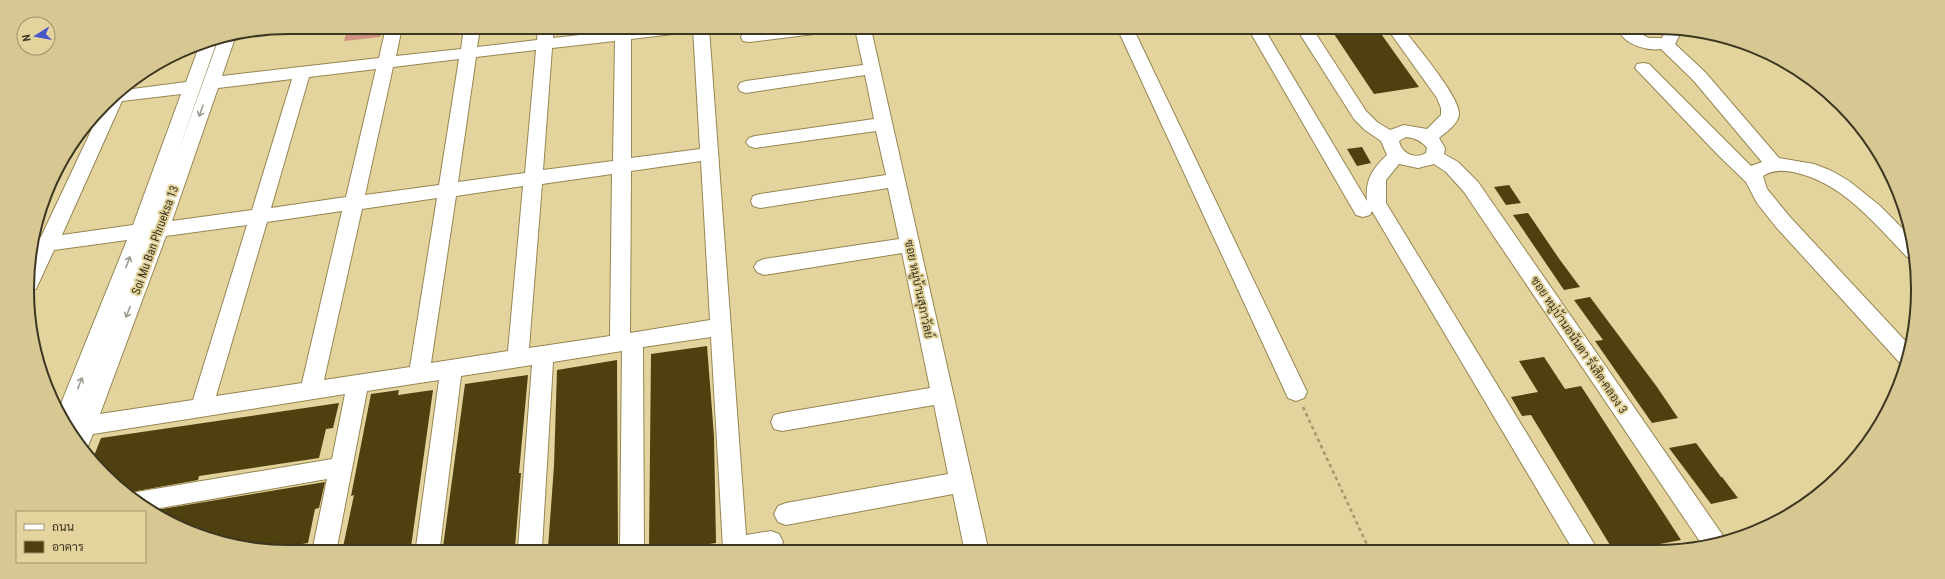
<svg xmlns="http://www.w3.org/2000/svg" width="1945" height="579" font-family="'Roboto Condensed',Sarabun,sans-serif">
	<rect width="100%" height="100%" fill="#e3d39d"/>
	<path fill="#d09183" d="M348,27H383L380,37L344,41Z"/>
	<path fill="#4e400f" d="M1332,31H1379L1419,87L1374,94Z
		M1362,147L1371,163L1357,166L1347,149Z
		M1509,185L1521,203L1506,205L1494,187Z
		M1528,213L1560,260L1580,287L1564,290L1513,215Z
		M1590,297L1657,387L1678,418L1652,423L1595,341L1603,340L1574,300Z
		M707,346L714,436L716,543L682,548H649L651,354Z
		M1544,357L1565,389L1581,386L1681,540L1644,547L1645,550H1613L1531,415L1522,416L1511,397L1538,392L1519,361Z
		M617,360L618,548H548L554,466L557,370Z
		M528,375L519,473H521L515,548L443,547L465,384Z
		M399,390L398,395L433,390L411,547H343L354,495L351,496L371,394Z
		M339,403L333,428L326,429L319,458L199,476L198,480L137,491L127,494L116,487L92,461L101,438Z
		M1696,443L1721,477H1722L1738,498L1711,504L1669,448Z
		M325,482L319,508L315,509L308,543L285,547H239L158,517L150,511Z"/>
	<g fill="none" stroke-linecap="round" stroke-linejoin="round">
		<defs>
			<path id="minor" d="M386,27H402L396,56L461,49L464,28H480L477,47L537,40L538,28H554L553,38L615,31V28H689L687,32L681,33L631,39V158L700,149L693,28H709L746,535L771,531L779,534L783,542L780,548H723L711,337L643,347L644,548H620L622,351L553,362L542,548H518L532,365L461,376L440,547H416L439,380L367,391L337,547H313L327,479L149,510L128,495L137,492L332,459L345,394L93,434L86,451L84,452L81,449L60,406L127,240L54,250L36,289L29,292C28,276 28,266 35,251L31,250L33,239L41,237L98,116L116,92L123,88L125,90L186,82L200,44L216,39L217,41L178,152L219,38L235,33L236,35L222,76L379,58ZM615,41L613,161L543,170L552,48ZM536,50L525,173L458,182L476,57ZM459,59L439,185L365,195L393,67ZM376,69L346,197L271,208L309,77ZM292,79L252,210L172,221L218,88ZM181,94L133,225L62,235L122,101ZM701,161L710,320L630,333L631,171ZM612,174L610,336L529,348L542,184ZM523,186L508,351L431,363L456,196ZM437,198L410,367L324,380L362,209ZM342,211L302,383L216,396L267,222ZM247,225L193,400L100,414L166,236Z
				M775,29H822L820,33L814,34L749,42L743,41L741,37L743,33Z
				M855,29H871L988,548H964L953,494L786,525L778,522L774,514L778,506L786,503L948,474L934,405L782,431L774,429L771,422L774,415L782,413L930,388L902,253L764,275L757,272L754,267L757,262L764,259L899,239L888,188L760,208L753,206L751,201L753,196L760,194L886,175L876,131L755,148L749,146L746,142L749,138L755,136L874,119L865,75L746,93L740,91L738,87L740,83L746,81L863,65Z
				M1118,30H1134L1307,392L1304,398L1296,401L1288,398Z
				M1249,30H1265L1367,201C1365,180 1372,169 1387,155L1381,141L1365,130L1354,119L1298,31H1314L1366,111L1377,122L1390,130L1404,125L1427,129L1441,115V108L1437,98L1389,31H1405C1417,47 1461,98 1459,115C1458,124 1445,133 1439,138L1445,148L1444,154L1458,162L1478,182L1726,540L1703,546L1464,192L1446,172L1434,164L1418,168L1399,164L1386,180V203L1598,550H1573L1372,211L1370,215L1363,217L1356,215ZM1406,137C1415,138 1422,141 1427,148L1426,153C1415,160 1401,153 1399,141Z
				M1619,32H1637L1649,38H1662L1665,32H1679L1680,34L1675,44L1705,72L1779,158L1814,164L1832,171L1849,181L1879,205L1913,239L1914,259L1907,257C1874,223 1842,182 1793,172C1782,170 1772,170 1763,176L1767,189L1790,217L1911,347L1904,365L1900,363L1776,227L1757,203L1746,182L1718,155L1635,68L1637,64L1643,63L1649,64L1751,166L1762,162L1693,80L1661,49C1646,51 1627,45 1619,32Z"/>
		</defs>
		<use href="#minor" stroke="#968653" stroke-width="2"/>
		<path stroke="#a4976e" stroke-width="2.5" stroke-dasharray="3.5 3.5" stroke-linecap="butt" d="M1303,407L1369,549"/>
		<use href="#minor" fill="#fff" fill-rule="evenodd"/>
	</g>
	<defs><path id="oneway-shaft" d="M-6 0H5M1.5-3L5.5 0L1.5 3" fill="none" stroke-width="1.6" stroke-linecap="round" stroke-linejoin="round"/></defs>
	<g stroke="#9e9b90">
		<use href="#oneway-shaft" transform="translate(201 111) rotate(110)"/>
		<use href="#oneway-shaft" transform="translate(128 262) rotate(-69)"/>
		<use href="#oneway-shaft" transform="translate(128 312) rotate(111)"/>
		<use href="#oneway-shaft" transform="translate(80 383) rotate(-69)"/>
	</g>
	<g text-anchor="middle" stroke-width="4" stroke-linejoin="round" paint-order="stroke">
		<g font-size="12" fill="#3d3721" stroke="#e3d39d">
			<text transform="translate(155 240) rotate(-70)" y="4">Soi Mu Ban Phrueksa 13</text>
			<text transform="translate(919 289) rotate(78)" y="4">ซอย หมู่บ้านสุภาวัลย์</text>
			<text transform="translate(1579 345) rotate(56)" y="4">ซอย หมู่บ้านอนันดา รังสิต-คลอง 3</text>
		</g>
	</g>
	<path d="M0 0H1945V579H0ZM289 34H1656A255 255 0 0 1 1911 289V290A255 255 0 0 1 1656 545H289A255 255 0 0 1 34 290V289A255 255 0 0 1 289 34Z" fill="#d6c793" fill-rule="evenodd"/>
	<path fill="none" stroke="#3d3721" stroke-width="2" d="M289 34H1656A255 255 0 0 1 1911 289V290A255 255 0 0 1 1656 545H289A255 255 0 0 1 34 290V289A255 255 0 0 1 289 34Z"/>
	<rect x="16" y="511" width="130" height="52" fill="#e3d39d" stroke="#a1956b"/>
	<rect x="24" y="524" width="20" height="6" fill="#ffffff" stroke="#a1956b"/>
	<text x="52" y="531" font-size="12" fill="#3d3721">ถนน</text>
	<rect x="24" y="541" width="20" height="12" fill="#4e400f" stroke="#a1956b"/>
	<text x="52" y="551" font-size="12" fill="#3d3721">อาคาร</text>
	<g transform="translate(36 36) rotate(259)"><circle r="19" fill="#e3d39d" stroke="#a1956b"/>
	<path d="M0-3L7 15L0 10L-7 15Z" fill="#4755c9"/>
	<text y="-6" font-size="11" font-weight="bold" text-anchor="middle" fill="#3d3721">N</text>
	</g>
</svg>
